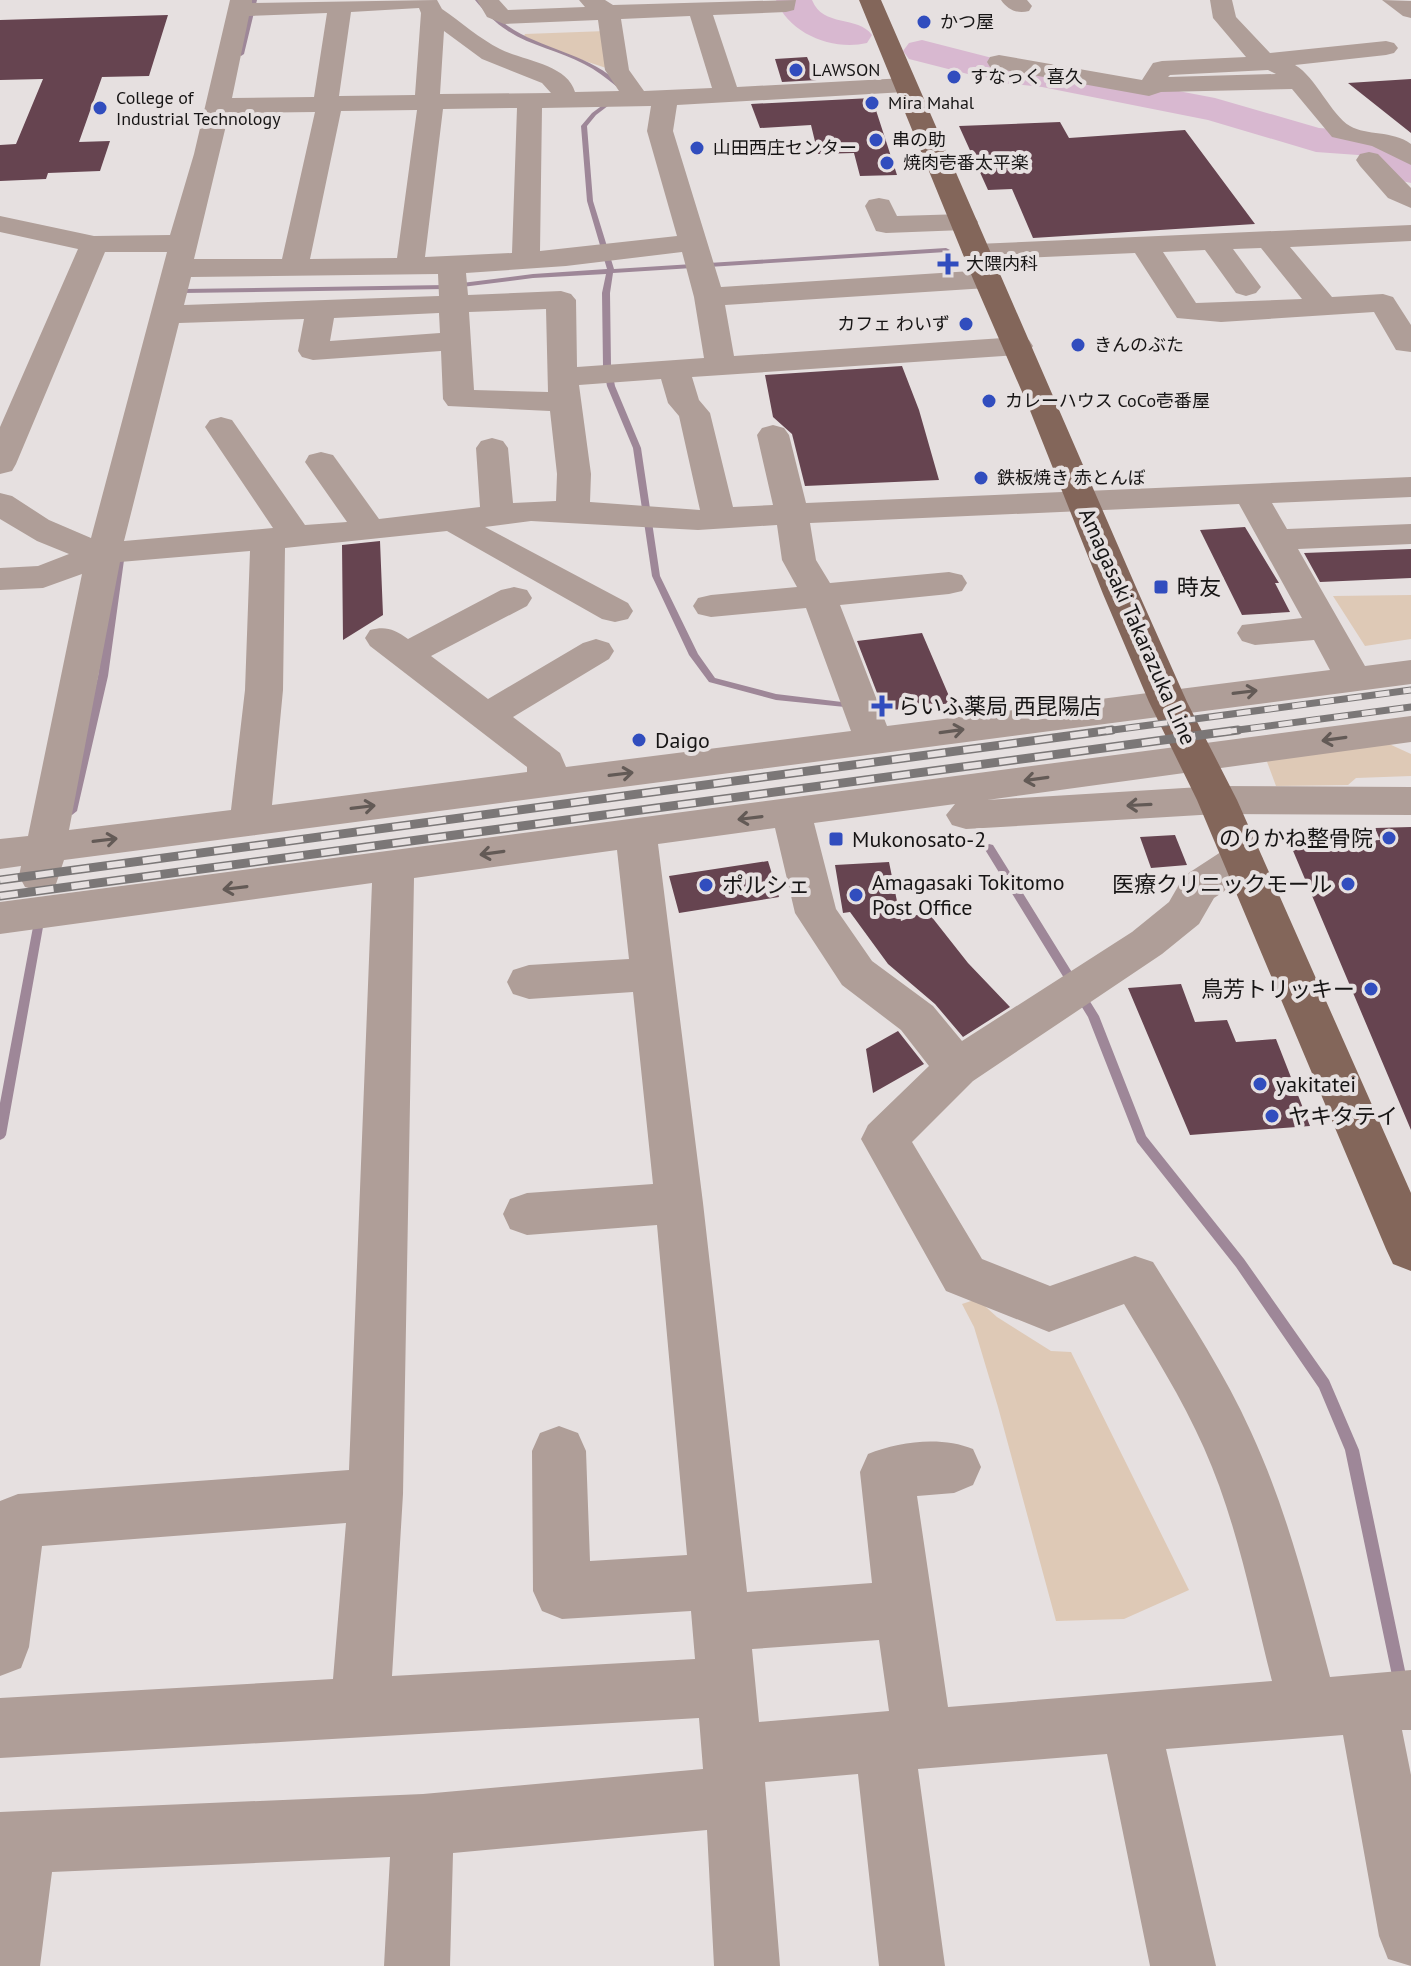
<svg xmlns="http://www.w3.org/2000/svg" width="1411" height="1966" font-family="'PT Sans','Noto Sans JP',sans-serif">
	<rect width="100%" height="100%" fill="#e6e0e0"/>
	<path fill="#dec9b6" d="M606,31V68L549,49L524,36L525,34Z
		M1411,595V639L1365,646L1333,596Z
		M1387,743L1411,754V776L1356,778L1348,785L1276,786L1266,759Z
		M977,1299L997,1317L1051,1351L1071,1352L1189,1590L1124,1619L1056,1621L998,1407L974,1327L962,1304Z"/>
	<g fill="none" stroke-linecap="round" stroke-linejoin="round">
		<path fill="#9e8798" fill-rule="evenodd" d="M251,0H257L244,54L241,56L238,54Z
			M475,0H481C491,11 501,22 514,30C549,51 591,55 621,85L616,86C606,78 596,70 584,64C560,51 531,46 508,31C495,23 485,12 475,0Z
			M615,96L617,97V99L596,115L587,126L593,201L614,269L946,248L950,250L946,252L613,273L610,293L611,366L615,386L641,448L660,576L698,654L715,678L776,694L842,702L845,703L847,705L845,707L776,700L709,682L689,655L652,576L633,448L607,386L603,366L602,293L606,274L533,278L446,289L183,293L179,291L183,289L446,285L533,274L607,269L587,201L581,126L592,113Z
			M121,550L125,553L108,676L77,811L72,815L67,811L98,676L117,553Z
			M989,844L993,845L1099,1016L1146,1136L1244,1259L1329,1380L1359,1450L1408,1685L1406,1690L1401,1692L1396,1690L1394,1685L1345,1450L1319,1388L1236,1267L1137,1142L1088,1017L984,848Z
			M38,923L43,927L6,1135L4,1138L0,1140V1103L33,927Z"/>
		<path fill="#d8b8d0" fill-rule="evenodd" d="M776,0H812C823,28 858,15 872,35L867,43C833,51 789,34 776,0Z
			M922,40L1004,61L1042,65L1215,98L1319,128L1362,131L1395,140L1411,152V183L1397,180L1367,158L1358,155L1316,152L1208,120L1042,87L1003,83L909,59L903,51L909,43Z"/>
	</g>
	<path fill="#664450" d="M168,15L149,76L102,77L79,142L110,141L100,171L48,173L46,179L0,181V145L16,144L43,79L0,80V20Z
		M807,57L817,80L782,82L775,59Z
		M1411,79V133L1348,83Z
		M872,98L897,175L860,176L854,153L818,154L811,125L760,128L751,104Z
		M1060,122L1069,138L1185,130L1255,224L1033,238L1012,189L988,190L959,126Z
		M902,366L919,410L939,480L805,486L792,434L773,417L765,375Z
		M1245,527L1279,583H1275L1290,612L1242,615L1200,530Z
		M380,541L383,615L343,640L342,545Z
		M1411,549V578L1320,582L1304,553Z
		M922,633L952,703L884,711L857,641Z
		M1411,827V1130L1291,846L1380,840L1375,828Z
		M1175,835L1187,865L1151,868L1140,837Z
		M768,861L779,897L679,913L669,876Z
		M889,862L901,921L927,911L968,963L1010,1007L963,1037L935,1004L888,964L850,912L843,913L835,865Z
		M1181,984L1195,1022L1227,1020L1236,1042L1276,1039L1310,1126L1190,1135L1128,988Z
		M898,1031L924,1064L873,1093L866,1049Z"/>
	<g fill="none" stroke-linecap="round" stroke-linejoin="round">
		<path fill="#af9e98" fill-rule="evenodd" d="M230,0H252V3L437,0L442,9C461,22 480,39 500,49C523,61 567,64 575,92L619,91L605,70L598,20L504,24L487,17L477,0H499L508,10L585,7L579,0H605L613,5L796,0L794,10L786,12L713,15L737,87L905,78L914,80L917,85L914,90L905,92L677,105L673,131L721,287L987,270L997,273L1001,279L997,285L987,288L725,305L734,356L1018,337L1029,340L1033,346L1029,352L1018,355L692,377L699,400L710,413L733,507L773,505L757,435L762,428L773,425L784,428L789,435L806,503L1411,477V497L1272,503L1287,529L1411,524V544L1298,549L1365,666L1411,660V684L64,860L55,887L40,891L25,887L19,876L21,866L0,869V839L28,836L82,574L43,588L0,590V568L38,566L69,554L37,541L0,519V493L12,496L49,520L91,538L167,252H105L16,464L12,471L0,474V427L78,249L0,232V216L94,236L170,235L194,154ZM419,8L421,13L415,95L339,96L351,12ZM327,13L314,97L232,98L249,16ZM690,16L712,88L644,91L629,70L621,19ZM444,31L482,59L542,83L551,93L440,94ZM651,106L647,131L677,236L540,251L542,108ZM517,108L512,253L425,257L443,109ZM417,110L397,258L310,259L341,111ZM315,112L282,259H194L229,113ZM682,252L694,297L704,358L577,367L576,300L571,294L561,291L468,295L466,273L566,266ZM438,274L439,296L184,305L191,277ZM546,309L548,392L474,390L469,312ZM439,313L440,333L330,341L334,318ZM304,319L298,351L302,357L313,360L441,351L443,399L448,406L550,411L557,474L556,501L513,503L508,448L503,441L492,438L481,441L476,448L480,507L379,519L333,455L321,452L309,455L305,462L347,522L305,525L232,420L221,417L210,420L205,427L273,528L124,541L179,323ZM661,379L668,403L679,416L700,510L590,502L591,474L579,385ZM1239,504L1302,618L1242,625L1237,633L1242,641L1255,645L1314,640L1330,670L887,726L840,605L949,594L962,591L967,583L962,575L949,572L830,583L816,560L810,523ZM531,521L698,530L777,525L782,560L797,587L711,595L698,598L693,606L698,614L711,617L806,608L851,731L566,767L560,753L513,717L609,659L614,651L609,643L596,639L583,643L488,699L431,656L527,606L532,598L527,590L514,587L501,590L408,639C394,629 386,626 370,630L365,638L370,646L527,767V772L272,805L283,690L285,548L447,531L602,619L615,622L628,619L633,611L628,603L485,527ZM250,551L245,690L231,810L69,830L120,562Z
			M1001,0H1027L1032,6L1029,11C1017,14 1008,10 1001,0Z
			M1210,0H1232L1236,17L1270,53L1386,41L1394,43L1398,48L1394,53L1386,55L1295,65C1316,77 1331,115 1350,126C1367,136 1392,130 1411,144V165L1372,146L1332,137L1292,89L1161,92L1149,96L999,69L990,67L987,62L990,57L999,55L1142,80L1153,63L1162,61L1246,57L1213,18ZM1268,70L1276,74L1168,77L1170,75Z
			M1382,0L1411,1V18L1403,16Z
			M1369,152L1378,154L1411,188V208L1388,198L1360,166L1356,160L1360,154Z
			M879,198L889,200L897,216L964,214L974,216L978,222L974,228L964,230L886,233L876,231L865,206L869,200Z
			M1411,225V241L1290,247L1332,297L1383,294L1393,297L1411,325V352L1396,350L1374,312L1221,322L1177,318L1135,253L976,260L966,258L962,252L966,246L976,244ZM1261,248L1302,299L1196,303L1163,252L1205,250L1236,293L1246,296L1256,293L1261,287L1233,249Z
			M1411,716V742L987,800L1217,786L1411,787V815L1217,814L966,829L952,825L946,815L955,804L814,823L836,909L872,961L933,1006L962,1041L1132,932L1169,902L1184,876L1227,848L1242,844L1257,848L1263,859L1257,870L1214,898L1199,924L1162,954L973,1081L912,1142L982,1259L1050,1286L1135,1256L1153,1262C1188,1318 1224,1372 1251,1432C1287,1510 1308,1594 1330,1677L1411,1670V1730H1402L1411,1775V1966L1388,1959L1379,1936L1343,1735L1166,1749L1216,1966H1150L1107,1754L918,1769L945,1966H879L858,1774L765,1782L780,1966H714L707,1830L453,1853L450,1966H384L390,1857L52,1872L40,1966H0V1812L423,1794L703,1769L699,1718L0,1758V1698L333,1679L346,1523L42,1546L29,1647L21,1668L0,1676V1501L18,1494L349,1470L372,883L0,934V902ZM775,828L795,913L842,985L901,1030L929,1066L868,1125L861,1139L946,1291L1049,1332L1124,1304C1152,1351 1182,1398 1204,1448C1237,1522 1252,1603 1272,1681L948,1707L917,1496L954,1493L973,1485L981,1467L973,1449C942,1436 899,1441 868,1454L860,1472L872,1583L747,1592L703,1203L658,844ZM617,850L629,959L529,965L513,970L507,982L513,994L529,999L633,992L653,1184L527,1193L510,1199L503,1214L510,1229L527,1235L657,1225L687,1555L590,1561L586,1451L578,1433L559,1426L540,1433L532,1451L533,1591L542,1611L562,1619L691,1611L695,1659L392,1676L403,1494L414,878ZM879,1640L889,1711L759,1722L752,1649Z"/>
		<path fill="#83665a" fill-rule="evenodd" d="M859,0H881L1139,594L1187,702L1237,800L1411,1193V1271L1393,1264L1386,1249L1197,800L1149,702L1103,594L1029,408L973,279Z"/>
		<defs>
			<path id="rail-far1" d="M1098,732L1411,690
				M1223,732L1411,707"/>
			<path id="rail" d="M0,880L1112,730
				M0,896L1238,730"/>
		</defs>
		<use href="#rail-far1" stroke="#7b7777" stroke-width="7"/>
		<use href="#rail" stroke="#7b7777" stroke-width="9"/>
		<use href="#rail-far1" stroke="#e6e0e0" stroke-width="5" stroke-dasharray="14" stroke-linecap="butt"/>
		<use href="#rail" stroke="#e6e0e0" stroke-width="6" stroke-dasharray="18" stroke-linecap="butt"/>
	</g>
	<defs><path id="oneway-shaft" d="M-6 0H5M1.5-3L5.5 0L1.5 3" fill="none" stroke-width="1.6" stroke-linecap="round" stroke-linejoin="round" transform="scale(2)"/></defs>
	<g stroke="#635a56">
		<use href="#oneway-shaft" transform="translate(1245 692) rotate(-7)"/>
		<use href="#oneway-shaft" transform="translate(952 731) rotate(-8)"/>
		<use href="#oneway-shaft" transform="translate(1334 739) rotate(172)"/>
		<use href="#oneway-shaft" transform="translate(621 774) rotate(-7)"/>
		<use href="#oneway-shaft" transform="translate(1036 779) rotate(172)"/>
		<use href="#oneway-shaft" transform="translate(1139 805) rotate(177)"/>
		<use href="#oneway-shaft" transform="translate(363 807) rotate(-7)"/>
		<use href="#oneway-shaft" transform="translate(750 818) rotate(173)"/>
		<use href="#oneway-shaft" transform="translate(105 840) rotate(-7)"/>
		<use href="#oneway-shaft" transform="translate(492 853) rotate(172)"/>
		<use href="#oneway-shaft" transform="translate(235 888) rotate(173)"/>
	</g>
	<g fill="#314dbe" stroke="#e6e0e0" stroke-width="3">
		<circle cx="924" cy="22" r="8"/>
		<circle cx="796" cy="70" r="8"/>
		<circle cx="954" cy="77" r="8"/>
		<circle cx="872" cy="103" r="8"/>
		<circle cx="100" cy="108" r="8"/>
		<circle cx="876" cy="140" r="8"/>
		<circle cx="697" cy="148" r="8"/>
		<circle cx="887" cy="163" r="8"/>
		<path d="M944 252h8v8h8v8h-8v8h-8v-8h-8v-8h8z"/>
		<circle cx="966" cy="324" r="8"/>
		<circle cx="1078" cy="345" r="8"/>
		<circle cx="989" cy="401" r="8"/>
		<circle cx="981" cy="478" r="8"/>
		<rect x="1153" y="579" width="16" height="16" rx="4"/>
		<path d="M878 694h8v8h8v8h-8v8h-8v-8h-8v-8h8z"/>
		<circle cx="639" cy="740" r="8"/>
		<circle cx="1389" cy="838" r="8"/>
		<rect x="828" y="831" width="16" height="16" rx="4"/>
		<circle cx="1348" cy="884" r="8"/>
		<circle cx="706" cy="885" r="8"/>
		<circle cx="856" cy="895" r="8"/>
		<circle cx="1371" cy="989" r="8"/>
		<circle cx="1260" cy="1084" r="8"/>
		<circle cx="1272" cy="1116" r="8"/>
	</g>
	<g text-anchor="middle" stroke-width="8" stroke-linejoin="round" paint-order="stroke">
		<g font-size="18" fill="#171515" stroke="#e6e0e0" text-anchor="start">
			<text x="940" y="28">かつ屋</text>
			<text x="812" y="76">LAWSON</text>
			<text x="970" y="83">すなっく 喜久</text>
			<text x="116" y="104">College of<tspan x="116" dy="21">Industrial Technology</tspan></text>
			<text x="888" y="109">Mira Mahal</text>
			<text x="892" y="146">串の助</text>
			<text x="713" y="154">山田西庄センター</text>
			<text x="903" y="169">焼肉壱番太平楽</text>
			<text x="966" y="270">大隈内科</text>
			<text x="950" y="330" text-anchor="end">カフェ わいず</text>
			<text x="1094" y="351">きんのぶた</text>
			<text x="1005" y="407">カレーハウス CoCo壱番屋</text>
			<text x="997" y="484">鉄板焼き 赤とんぼ</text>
		</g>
		<g font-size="22" fill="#171515" stroke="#e6e0e0" text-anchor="start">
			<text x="1177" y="595">時友</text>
			<text x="898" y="714">らいふ薬局 西昆陽店</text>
			<text x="655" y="748">Daigo</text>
			<text x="1373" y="846" text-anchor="end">のりかね整骨院</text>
			<text x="852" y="847">Mukonosato-2</text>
			<text x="872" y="890">Amagasaki Tokitomo<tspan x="872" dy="25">Post Office</tspan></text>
			<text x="1332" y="892" text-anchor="end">医療クリニックモール</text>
			<text x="722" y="893">ポルシェ</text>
			<text x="1355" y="997" text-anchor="end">鳥芳トリッキー</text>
			<text x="1276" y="1092">yakitatei</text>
			<text x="1288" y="1124">ヤキタテイ</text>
		</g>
		<g font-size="22" fill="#171515" stroke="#e6e0e0">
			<text transform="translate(1138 626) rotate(66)" y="8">Amagasaki Takarazuka Line</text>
		</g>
	</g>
</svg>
